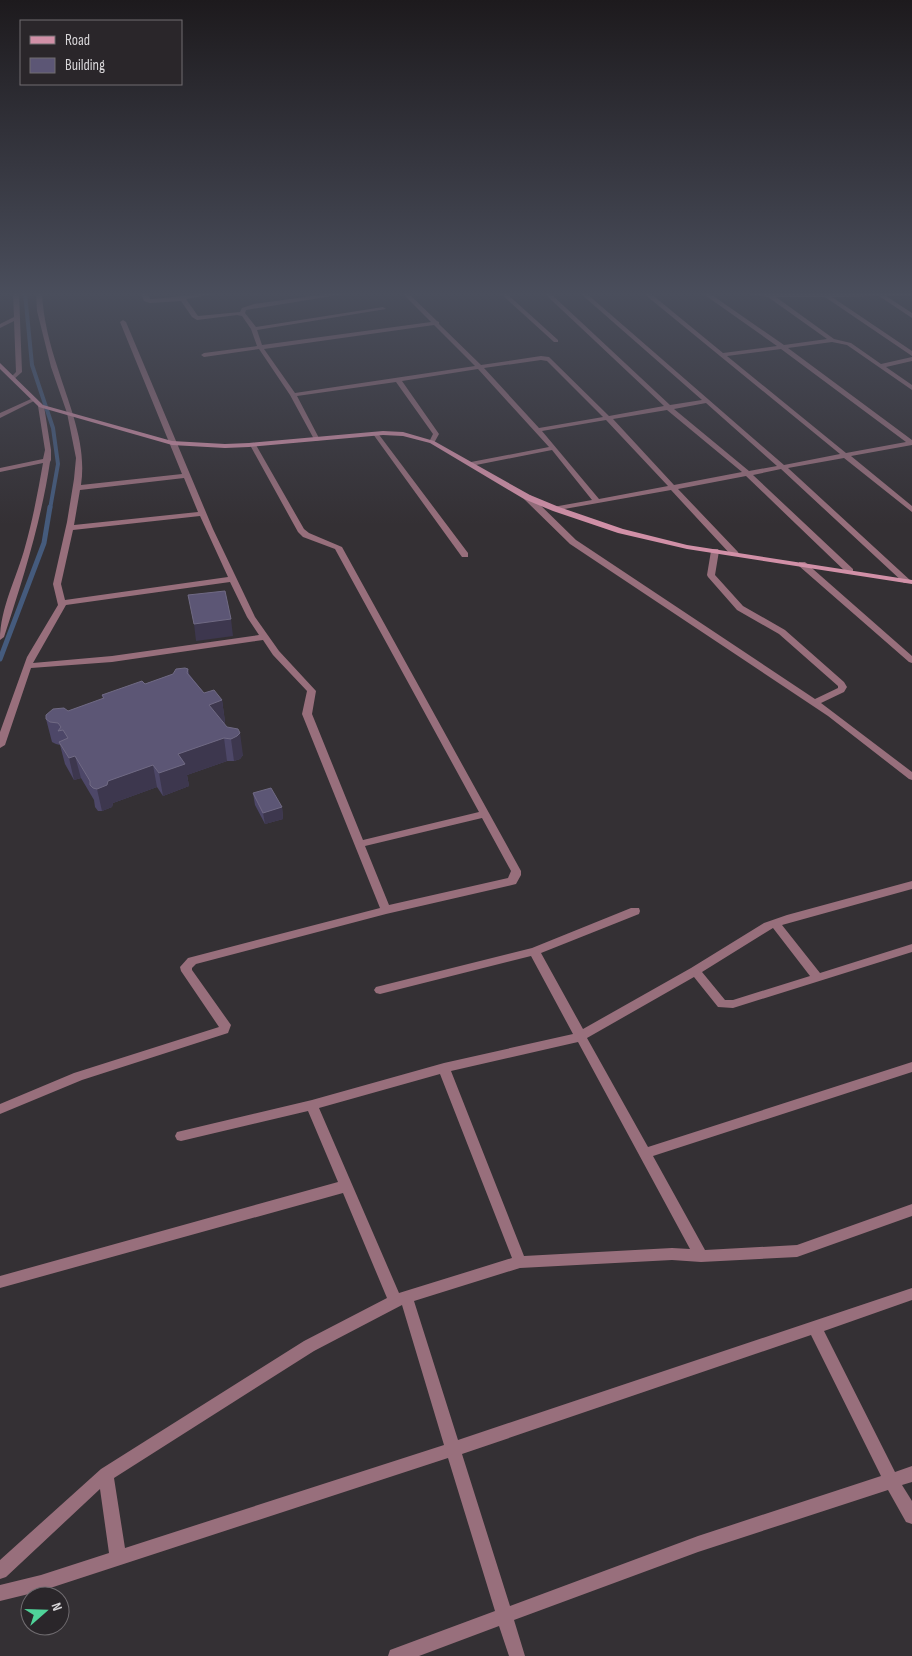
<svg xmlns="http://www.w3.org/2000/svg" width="912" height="1656" font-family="'Sofia Sans Condensed',sans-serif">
	<rect width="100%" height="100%" fill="#343034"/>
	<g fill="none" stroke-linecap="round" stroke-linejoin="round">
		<path stroke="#455b7d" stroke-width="4" d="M25,293L32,365L53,428L58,464L50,509"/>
		<path stroke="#455b7d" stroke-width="5" d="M0,659L44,543L50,507"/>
		<path fill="#986f7c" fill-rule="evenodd" d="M13,293H19L22,372L13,380L10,378L16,372L14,321L0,328V324L14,317Z
			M36,293H42C43,318 50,345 58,369C70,407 87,445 81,485L182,474L120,322L123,320L126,322L213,529L255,617L279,651L316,691L312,714L363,840L479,812L335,549L303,537L298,532L250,445L251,444L256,445L304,529L309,533L342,547L521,871V875L516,884L512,885L386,914L196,964L192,968V970L231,1025L228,1033L82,1080L0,1114V1104L74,1073L219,1027L181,971L180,967L188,958L380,908L302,714L307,691L273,655L263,640L112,662L31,668L5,745L0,748V732L27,657L58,605L53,584L67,522L74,479L76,458L67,413L51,367L37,311ZM184,478L198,512L74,525L80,490ZM200,516L228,577L65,600L61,584L73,530ZM230,582L247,617L259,635L112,656L33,663L66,605ZM482,818L511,871L508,878L389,905L365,846Z
			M141,293H147L150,299C173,298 195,293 219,293L186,299L198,316L240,312L242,308L254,304L334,293H350L246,310L245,313L256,327L383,307L386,309L257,330L262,345L431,322L402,293H408L437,321L439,322V324L481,365L541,356L549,357L609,416L664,406L544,293H550L670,405L702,400L580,293H586L784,465L840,454L643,293H650L723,353L777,346L702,293H709L784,345L827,339L768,297L742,293H912V296H886L912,313V318L879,296L832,297L912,351V356L825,297H776L834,339L851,343L881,364L912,357V361L886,367L912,385V390L847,345L832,342L788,348L912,440V445L851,456L912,506V512L844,458L788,468L911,581L907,583H904L781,469L753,475L853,569V573H847L746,476L678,489L738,552L739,554L735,556H732L671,490L553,511V507L592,500L552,450L471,466L468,464L471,462L549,447L478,369L402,381L439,434L434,443L429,442L433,434L396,382L297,396L320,440L315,441L290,395L259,349L204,357L201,355L204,353L257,346L251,329L242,316L237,315L197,320L192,317L181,301L150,303L144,301ZM434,325L475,366L295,393L264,349ZM781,349L906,442L846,453L727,356ZM541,360L547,361L603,417L539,428L484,368ZM706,403L777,466L749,471L674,409ZM667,410L742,472L674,485L613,419ZM606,420L668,486L599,499L542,431Z
			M500,293H506L558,340V342H554Z
			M31,399L36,400L0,418V413Z
			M41,404L44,406L51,450V460L50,462C41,522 23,579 4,637L0,640C0,608 17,577 25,547C33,519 38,491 43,463L0,472V468L43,459L45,450L38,406Z
			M373,432H377L468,553V557H462L373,434Z
			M524,495H530L576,540L815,699L838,688V686L779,634L737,610L708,577L707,575L711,551L712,549H718L719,551L715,575L743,606L785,630L844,682L847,687L844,692L821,703L912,772V780L909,779L828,716L570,544L524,499Z
			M799,562H805L912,656V663L909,662L799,566Z
			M912,881V889L782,925L820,973L912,944V952L733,1008L718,1007L694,977L587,1038L648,1147L912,1062V1072L653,1156L705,1250L797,1245L912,1204V1216L797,1257L701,1262L672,1260L520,1268L414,1301L458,1440L912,1288V1300L824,1331L895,1472L912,1466V1482L902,1485L912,1501V1524L906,1522L888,1490L698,1552L514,1620L525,1656H509L499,1626L419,1656H388L390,1650L495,1611L448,1458L41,1591L0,1601V1585L41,1575L109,1553L100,1489L6,1577L0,1579V1560L101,1469L304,1341L387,1298L343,1193L0,1288V1276L338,1182L308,1111L181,1141L177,1140L175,1136L177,1132L312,1100L444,1063L573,1034L531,956L380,994L376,993L374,990L376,987L532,948L631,908H639L640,911L639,914L541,953L583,1029L691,968L764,923L787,915ZM773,928L810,976L733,1000H725L702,972ZM578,1042L690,1249L672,1248L524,1256L451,1071ZM440,1074L512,1258L399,1293L319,1108ZM402,1305L444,1445L125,1548L114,1478L314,1351ZM811,1335L881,1476L698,1536L510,1606L462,1454Z"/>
		<path fill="#d190a7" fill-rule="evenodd" d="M0,363L43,405L172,441L225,444L249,443L383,431L403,432L434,441L530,495L559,507L623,529L687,545L912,580V584L687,549L618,533L553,511L524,499L430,443L403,436L383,435L249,447L225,448L172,445L39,407L0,369Z"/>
	</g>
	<path fill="#4d4768" d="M188,669L189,674L204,693L222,700L225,722L224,723L243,755L240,759L234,761H227L187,775L189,786L163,796L157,787L113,803L112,807L102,811H98L95,807L94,800L81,778L74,780L65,764L60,745L56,744L52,742L46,719L68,711L103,699L102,695L145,684Z
		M253,793L282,807L283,819L265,824L255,805Z"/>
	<path fill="#3d374e" d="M231,619L233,636L196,641L194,624Z
		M222,700L225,722L213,727L209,705Z
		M240,733L243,755L240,759L234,761L231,739Z
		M224,738L227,761L187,775L189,786L163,796L159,773L178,754Z
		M75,756L81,778L74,780L69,758Z
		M153,765L157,787L113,803L112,807L102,811L97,789L108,781Z
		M282,807L283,819L265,824L263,813Z"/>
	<path fill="#5c5675" stroke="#706a84" d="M225,591L231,619L194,624L188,595Z
		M185,668L188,669L187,673L204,693L214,690L222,700L209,705L227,727L238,729L240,733L237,736L231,739L224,738L178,754L185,764L159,773L153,765L108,781L107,785L97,789L93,788L90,785V781L75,756L69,758L59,742L68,738L63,730L58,731L61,727L58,723L50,722L46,719V715L53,709L64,708L68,711L104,698L102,695L142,681L145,684L173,674L176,669Z
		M271,788L282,807L263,813L253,793Z"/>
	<linearGradient id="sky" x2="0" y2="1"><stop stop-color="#1d1a1d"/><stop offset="0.56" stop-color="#4a4e5c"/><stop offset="1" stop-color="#4a4e5c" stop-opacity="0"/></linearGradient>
	<rect width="912" height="525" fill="url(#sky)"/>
	<rect x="20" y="20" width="162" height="65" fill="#2a262a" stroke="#706c70"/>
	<rect x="30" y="36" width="25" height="8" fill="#d190a7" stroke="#706c70"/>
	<text x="65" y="45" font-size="15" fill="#d8d6d9">Road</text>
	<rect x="30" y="58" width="25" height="15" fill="#5c5675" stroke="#706c70"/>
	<text x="65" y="70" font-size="15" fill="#d8d6d9">Building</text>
	<g transform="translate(45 1611) rotate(70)"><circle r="24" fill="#2a262a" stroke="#706c70"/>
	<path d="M0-4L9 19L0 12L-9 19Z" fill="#4fd399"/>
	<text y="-8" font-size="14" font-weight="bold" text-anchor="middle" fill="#d8d6d9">N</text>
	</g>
</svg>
